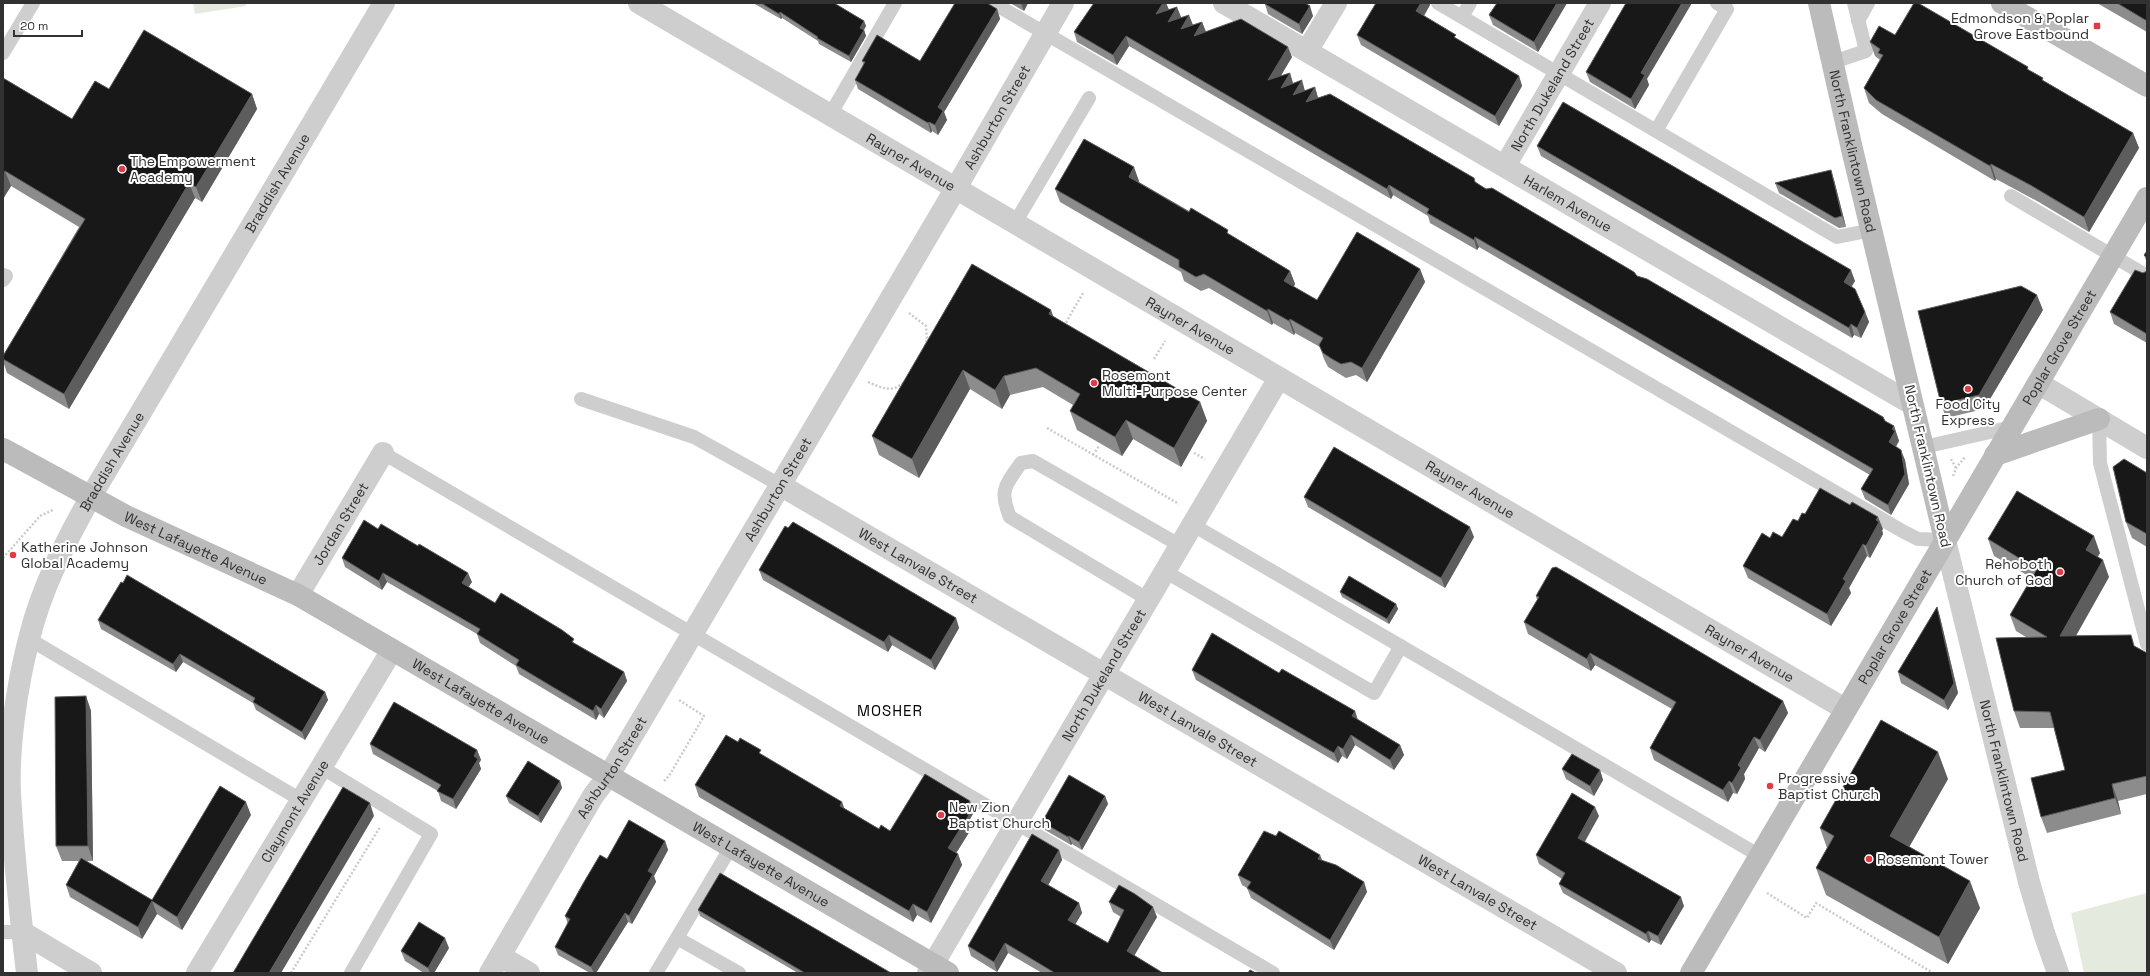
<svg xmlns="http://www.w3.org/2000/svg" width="2150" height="976" font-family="'Space Grotesk',sans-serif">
	<rect width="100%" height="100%" fill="#fff"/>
	<path fill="#e4eadd" d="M193,3H246V6L195,14Z
		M2147,893V973H2084L2071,913Z"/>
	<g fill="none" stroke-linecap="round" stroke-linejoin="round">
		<path stroke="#cbcbcb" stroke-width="2.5" stroke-dasharray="2 2" stroke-linecap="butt" d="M909,313L926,326L927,340L925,346
			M1064,326L1083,293
			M1154,359L1165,341
			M868,382C881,388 893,393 904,382
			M1047,428L1179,504
			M1194,453L1205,459
			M1093,455L1099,446
			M1951,459L1956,468
			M1953,476L1956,468L1965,457
			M3,558L40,516L53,510
			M664,781L669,776L704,716L679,700
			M1767,893L1807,918L1816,903L1933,973
			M291,973L380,827"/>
		<path stroke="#cecece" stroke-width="14" d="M993,3L1904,532L1918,539L1945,540
			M1438,3L1837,237L1872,230
			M1462,17L1470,3
			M1858,21L1868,3
			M3,53L33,3
			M1833,62L1866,51L1854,3
			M830,115L895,3
			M1656,131L1727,9L1717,3
			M2011,196L2147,276
			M1015,223L1089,98
			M3,275L6,276L3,280
			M581,399L694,437L780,485
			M2099,419L2100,463L2147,644
			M1924,447L2012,427
			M383,453L1273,973
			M1193,525L1760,856
			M1166,572L1374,693L1401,646
			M1149,600L1010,517C999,490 1005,486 1021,463L1033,461L1181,546
			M29,639L301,800
			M321,767L431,834L351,973
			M3,932H22
			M677,938L739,973
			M656,973L731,847"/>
		<g stroke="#cecece" stroke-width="22">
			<path id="s1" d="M639,3L1845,709"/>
			<path id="s2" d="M1224,3L1912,404"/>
			<path d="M1307,51L1336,3"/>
			<path id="s3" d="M1505,166L1600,3"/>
			<path d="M2038,383L2147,448"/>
			<path id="s4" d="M780,485L1616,973"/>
			<path id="s5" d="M298,595L383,453"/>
			<path d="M22,932L91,973"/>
			<path d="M500,956L529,973"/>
			<path id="s6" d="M27,973C20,913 13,852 10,792C8,746 17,685 29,639C41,589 65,543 90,498L384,3"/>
			<path id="s7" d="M197,973L392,650"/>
			<path id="s8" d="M490,973L593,796L609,775L956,188L1063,3"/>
			<path id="s9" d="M928,973L1279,378"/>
		</g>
		<path stroke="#cecece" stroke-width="22" id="s10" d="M1945,540L2029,882L2044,933L2058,973"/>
		<g stroke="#bbb" stroke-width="22">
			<path id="s11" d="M1819,3L1852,149L1945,540"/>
			<path d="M2002,3L2147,86"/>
			<path id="s12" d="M3,449L126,516L298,595L948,973"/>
			<path d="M1995,455L2099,419"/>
			<path id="s13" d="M1691,973L2147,198"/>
		</g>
	</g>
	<path fill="#8c8c8c" d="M753,3H834L864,21L866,26L864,30L866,36L851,62L819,44L818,41L782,18L781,19Z
		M1010,3H1028L1024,11Z
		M1094,3H1166L1169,10L1177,7L1181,18L1193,25L1202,22L1206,32L1292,57L1280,76L1290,73L1293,84L1305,91L1315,87L1318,98L1475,182L1486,189L1894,426L1899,441L1896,447L1905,460L1909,484L1891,515L1865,499L1861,489L1870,475L1479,247L1477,250L1430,223L1428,216L1393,195L1391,199L1129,46L1117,65L1077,42L1074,32Z
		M1497,3H1567L1538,52L1493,25L1489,15Z
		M2097,3H2147V32Z
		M1265,4H1306L1313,16L1302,34L1268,14Z
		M1430,5L1424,16L1457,39L1519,76L1522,86L1499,126L1361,45L1357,35Z
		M997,9L1000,19L944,112L947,120L938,135L932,131L931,133L858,89L855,80L864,65L862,61H920Z
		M1895,35L2028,67V70L2044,81L2133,133L2139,148L2089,232L2037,201L1996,179L1995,181L1882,114L1869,103L1864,88L1880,60L1875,56L1870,42Z
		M1586,72L1647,79L1649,85L1635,109L1590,82Z
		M3,78L72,119L252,94L257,109L202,202L195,198L69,409L7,373L3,361V356L79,227L11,186L3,199Z
		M1537,146L1855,281L1852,286L1865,312L1869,322L1861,338L1854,335L1852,338L1541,156Z
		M1834,180L1846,227L1839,228L1779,193L1775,183Z
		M1139,181V182L1229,234L1290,271L1295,284L1294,287L1317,300L1420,269L1425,282L1367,382L1356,375L1346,378L1328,367L1324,359L1320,347L1295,333L1294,335L1273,323L1272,325L1209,288L1201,291L1184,281L1181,272L1060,202L1055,189Z
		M2147,251V263L2144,255Z
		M972,264L1054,317L1200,402L1207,421L1181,467L1133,439L1122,456L1077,430L1070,411L1073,405L1043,387L1010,395L1002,409L970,389L919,478L879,455L872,436Z
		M2147,271V343L2114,324L2110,312Z
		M2043,310L1984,409L1946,418L1941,404Z
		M2147,473V547L2132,538L2126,522Z
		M1304,497L1474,537L1445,588L1308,507Z
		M1805,514L1883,529L1882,530L1883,534L1870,558L1867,556L1849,588L1851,593L1831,626L1748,578L1743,566L1770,538L1782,537Z
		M378,529L472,582L468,587L495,603L576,644L624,672L627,681L604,718L599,714L596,720L519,674L516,666L480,643L477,634L387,582L382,590L345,567L342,558Z
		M1988,539L2100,553L2097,557L2109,577L2076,636L2135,646L2147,653V794L2118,801L2121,814L2047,833L2041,817L2065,770L2054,728H2020L2014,711L2026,637L2016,631L2010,615L2032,578L1994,556Z
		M759,570L956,618L959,628L935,670L892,645L888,652L763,580Z
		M1340,592L1396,604L1398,609L1389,624L1342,597Z
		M1536,596L1783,701L1788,713L1765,752L1759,748L1744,774L1745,779L1737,794L1733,793L1728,802L1654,760L1650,748L1672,709L1595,665L1591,671L1528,634L1524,622L1537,600Z
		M1937,607L1940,617L1958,693L1948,710L1901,683L1898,672Z
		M98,620L325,692L328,700L305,740L256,710L253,703L183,662L176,672L101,629Z
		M1192,670L1279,673L1355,711L1358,720L1400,745L1404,755L1394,770L1355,745L1347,759L1342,756L1338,763L1196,680Z
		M86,696L91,711L93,861H86L152,900L251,815L182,930L157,914L142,939L70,897L66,885L79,861H62L56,846Z
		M738,742L763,755L844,808L879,829L890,831L974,812L970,819L973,826L956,853L958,854L962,865L931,923L917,915L913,922L699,797L695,785Z
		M370,744L477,750L481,760L479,763L481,769L456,809L441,801L438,791L373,754Z
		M1562,769L1600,770L1603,780L1594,796L1566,779Z
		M1948,779L1909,847L1980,908L1948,964L1826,895L1816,868L1827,848L1820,828Z
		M560,781L562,788L541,823L509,803L506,796Z
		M1105,796L1108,804L1082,850L1072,844L1071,845L1045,830L1042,822Z
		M1599,816L1584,841L1684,906L1661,945L1651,940L1649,943L1563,893L1559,884L1562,879L1539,864L1536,855Z
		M665,841L668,850L654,876L656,882L632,924L628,922L596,973H590L558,955L555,947L568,924L565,916L607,859Z
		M1059,850L1062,860L1048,885L1079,903L1082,913L1075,924L1108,943L1121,917L1113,912L1109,902L1157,917L1134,956L1163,973H1042L1008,953L997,972L971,956L968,946Z
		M1322,860L1364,882L1367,892L1334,950L1251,898L1247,888L1242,885L1238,875Z
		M698,910L891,973H798L700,916Z
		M449,948L434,973H424L405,961L401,951Z"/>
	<path fill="#5d5d5d" d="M1021,3H1028L1024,11Z
		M1163,3H1166L1169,10L1156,14Z
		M1421,3H1430V5L1420,22L1416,11Z
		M1557,3H1567L1538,52L1534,42Z
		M1682,3H1692L1647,79L1649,85L1635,109L1631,99L1641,73Z
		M1310,6L1313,16L1302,34L1299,24Z
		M1177,7L1181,17L1172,32L1168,22Z
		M997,9L1000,19L944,112L947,120L938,135L935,125L938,107Z
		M780,12L782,18L781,19L779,14Z
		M1189,15L1193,25L1181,29Z
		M864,21L866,26L862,33L860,28Z
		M1202,22L1206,32L1194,36Z
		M864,30L866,36L851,62L849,56Z
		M1126,36L1129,46L1117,65L1113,55Z
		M1288,47L1292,57L1272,91L1268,80Z
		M1290,73L1293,83L1284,98L1281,88Z
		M1519,76L1522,86L1499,126L1495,116Z
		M1302,80L1305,91L1293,95Z
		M1315,87L1318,98L1309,112L1306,102Z
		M252,94L257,109L202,202L196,187Z
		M929,122L932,131L931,133L928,123Z
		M2133,133L2139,148L2089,232L2084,217Z
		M1991,164L1996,179L1995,181L1990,166Z
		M1134,167L1139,181L1134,190L1129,177Z
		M1831,170L1834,180L1846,227L1842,216Z
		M5,171L11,186L3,199V175Z
		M189,183L195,198L69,409L64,394Z
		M1389,185L1393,195L1391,199L1387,189Z
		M1475,237L1479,247L1477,250L1474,240Z
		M1420,269L1425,282L1367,382L1362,368Z
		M1851,270L1855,281L1848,292L1844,282Z
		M1290,271L1295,284L1289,295L1284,281Z
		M2037,295L2043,310L1984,409L1979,395Z
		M1268,309L1273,323L1272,325L1267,311Z
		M1051,310L1058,329L1049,314Z
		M1865,312L1869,322L1861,338L1857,328Z
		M1290,319L1295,333L1294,335L1289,321Z
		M1851,324L1854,335L1852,338L1849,328Z
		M963,370L970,389L919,478L912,459Z
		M1004,376L1010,395L1002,409L995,390Z
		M1200,402L1207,421L1181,467L1174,448Z
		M1126,420L1133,439L1122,456L1115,437Z
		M1894,426L1899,441L1892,452L1889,442L1892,429Z
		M1901,450L1905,460L1909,484L1891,515L1888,505Z
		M1878,517L1883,529L1882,530L1883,534L1870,558L1866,546Z
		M1470,527L1474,537L1445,588L1441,578Z
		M2094,536L2100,553L2092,567L2086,550Z
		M1863,544L1867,556L1849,588L1851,593L1831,626L1827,614L1843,579Z
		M2103,560L2109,577L2066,653L2060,636Z
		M383,573L387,582L382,590L379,581Z
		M468,573L472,582L465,592L462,583Z
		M1396,604L1398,609L1389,624L1387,619Z
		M1937,607L1940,617L1958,693L1948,710L1944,700Z
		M956,618L959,628L935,670L931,660Z
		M889,635L892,645L888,652L884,642Z
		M1590,653L1595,665L1591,671L1587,659Z
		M180,654L183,662L176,672L173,664Z
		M624,672L627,681L604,718L601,709Z
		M325,692L328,700L305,740L302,732Z
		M86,696L91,711L93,861L88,846Z
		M1783,701L1788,713L1765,752L1760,740Z
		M596,705L599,714L596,720L593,711Z
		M1355,711L1358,721L1352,716Z
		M1351,735L1355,745L1347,759L1343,749Z
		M1754,737L1759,748L1744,774L1745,779L1737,794L1732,783L1738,765Z
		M1400,745L1404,755L1394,770L1390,760Z
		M1338,746L1342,756L1338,763L1334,753Z
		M477,750L481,760L479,763L481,769L456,809L453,799L474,756Z
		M1938,752L1948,779L1900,863L1890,836Z
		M1600,770L1603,780L1594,796L1590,786Z
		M560,781L562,788L541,823L538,816Z
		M1729,781L1733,793L1728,802L1723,790Z
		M2112,784L2118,801L2121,814L2115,798Z
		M1105,796L1108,804L1082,850L1079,842Z
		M970,801L974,812L970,819L973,826L952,860L948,848L963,812Z
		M246,802L251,815L182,930L177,917Z
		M842,802L846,813L840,806Z
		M370,803L374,816L281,973H269Z
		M1595,807L1599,816L1582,847L1578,838Z
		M1069,836L1072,844L1071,845L1068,837Z
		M665,841L668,850L654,876L656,882L632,924L629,916L648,871Z
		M1059,850L1062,860L1045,891L1041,881Z
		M958,854L962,865L931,923L927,912Z
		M1320,855L1324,865L1318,859Z
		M1970,881L1980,908L1948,964L1939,937Z
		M1364,882L1367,892L1334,950L1330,940Z
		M1681,897L1684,906L1661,945L1658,936Z
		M152,901L157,914L142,939L138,927Z
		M1079,903L1082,913L1072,930L1068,920Z
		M913,904L917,915L913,922L909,911Z
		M1153,907L1157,917L1131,961L1127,951Z
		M625,913L628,922L596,973H594L591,967Z
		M1648,931L1651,940L1649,943L1646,934Z
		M445,938L449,948L434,973H430L428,968Z
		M1005,943L1008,953L997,972L994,962Z"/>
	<path fill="#181818" stroke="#5d5d5d" d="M761,3H834L864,21L860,28L864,30L849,56L817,38L818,37L780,12L779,14Z
		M955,3H987L997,9L938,107L943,111L935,125L929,122L928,123L855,80L865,62L862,61L877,35L920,61Z
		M1094,3H1163L1156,14L1177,7L1168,22L1189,15L1181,29L1202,22L1194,36L1241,19L1288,47L1268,80L1290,73L1281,88L1302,80L1293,95L1315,87L1306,102L1330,94L1474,178L1475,182L1486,189L1492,188L1502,194L1634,272L1637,276L1647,279L1883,417L1885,421L1894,426L1892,429L1895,431L1889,442L1901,450L1905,474L1888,505L1861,489L1873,469L1475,237L1474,240L1427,213L1429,209L1389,185L1387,189L1126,36L1113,55L1074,32Z
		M1266,3H1305L1310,6L1299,24L1265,4Z
		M1376,3H1421L1416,11L1456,35L1454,37L1519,76L1495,116L1357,35Z
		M1497,3H1557L1534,42L1489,15Z
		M1626,3H1682L1641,73L1645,75L1631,99L1586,72Z
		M1914,3H1918L2028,67L2027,69L2043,78L2042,80L2133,133L2084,217L2032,186L1991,164L1990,166L1876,100L1864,88L1883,55L1878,53L1880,49L1870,42L1879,26L1895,35Z
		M2117,3H2147V21Z
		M144,30L252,94L196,187L189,183L64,394L3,359V356L85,219L5,171L3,175V78L72,119L95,81L109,89Z
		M1563,102L1851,270L1844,282L1855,289L1865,312L1857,328L1851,324L1849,328L1537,146Z
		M1084,139L1134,167L1129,177L1189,212L1191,208L1228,230L1227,233L1290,271L1284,281L1317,300L1357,232L1420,269L1362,368L1351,362L1341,364L1332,359L1323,353L1319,345L1323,338L1290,319L1289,321L1268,309L1267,311L1204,274L1196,277L1179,267V260L1055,189Z
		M1831,170L1842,216L1835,218L1775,183Z
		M2147,251V258L2144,255Z
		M972,264L1051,310L1049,314L1200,402L1174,448L1126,420L1115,437L1070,411L1080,394L1036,368L1004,376L995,390L963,370L912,459L872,436Z
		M2135,270L2143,273L2147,271V334L2110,312Z
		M2021,286L2037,295L1979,395L1941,404L1918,311Z
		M1334,447L1470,527L1441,578L1304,497Z
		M2124,459L2147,473V534L2126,522L2113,467Z
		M1820,488L1850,505L1852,502L1878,517L1876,520L1879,522L1866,546L1863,544L1843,579L1846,581L1827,614L1743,566L1762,533L1770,538L1773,532L1782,537L1793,519L1798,521L1802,513L1805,514Z
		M2017,491L2094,536L2086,550L2103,560L2060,636L2131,635L2134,646L2147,653V776L2112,784L2115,798L2041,817L2031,778L2065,770L2050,712L2014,711L1996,638L2047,637L2010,615L2037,569L1988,539Z
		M364,520L378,529L381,524L418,546L419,544L468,573L462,583L495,603L501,593L562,630L574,639L572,642L624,672L601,709L596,705L593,711L516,665L519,660L477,634L480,629L383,573L379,581L342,558Z
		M793,522L956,618L931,660L889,635L884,642L759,570L785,526L788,528Z
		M1556,567L1570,575L1783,701L1760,740L1754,737L1738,765L1741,768L1732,783L1729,781L1723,790L1650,748L1676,702L1590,653L1587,659L1524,622L1539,597L1536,596L1552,568Z
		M127,575L325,692L302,732L253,702L255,698L180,654L173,664L98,620L121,582L123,583Z
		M1349,576L1396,604L1387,619L1340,592Z
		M1937,607L1954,683L1944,700L1898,672Z
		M1212,633L1279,673L1282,669L1355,711L1352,716L1400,745L1390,760L1351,735L1343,749L1338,746L1334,753L1192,670Z
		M86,696L88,846H56L55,697Z
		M394,702L477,750L474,756L478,759L453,799L437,791L441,785L370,744Z
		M1881,720L1938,752L1890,836L1970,881L1939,937L1816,868L1834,836L1820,828Z
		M726,735L738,742L740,738L761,750L759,753L842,802L840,806L879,829L881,825L890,831L925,774L970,801L963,812L969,815L948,848L958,854L927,912L913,904L909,911L695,785Z
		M1572,754L1600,770L1590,786L1562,769Z
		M528,761L560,781L538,816L506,796Z
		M1069,775L1105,796L1079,842L1069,836L1068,837L1042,822Z
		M220,786L246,802L177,917L152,901L138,927L66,885L81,858L152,900Z
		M343,787L370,803L269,973H233Z
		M1572,793L1595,807L1578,838L1681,897L1658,936L1648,931L1646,934L1559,884L1565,873L1536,855Z
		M629,820L665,841L648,871L653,874L629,916L625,913L591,967L555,947L570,919L565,916L584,882L600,855L607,859Z
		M1264,831L1276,836L1279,831L1320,855L1318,859L1336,865L1364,882L1330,940L1247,888L1251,882L1238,875Z
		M1032,834L1059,850L1041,881L1079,903L1068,920L1108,943L1124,910L1109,902L1119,885L1135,894L1153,907L1127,951L1163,973H1055L1005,943L994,962L968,946Z
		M720,873L891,973H805L698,910Z
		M419,922L445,938L428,968L401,951Z
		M1250,970L1256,973H1248Z"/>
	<g fill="#de3c49" stroke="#fff" stroke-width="1.5">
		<rect x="2093" y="22" width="8" height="8" rx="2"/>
		<circle cx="122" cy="169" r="4"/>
		<circle cx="1094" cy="383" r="4"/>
		<circle cx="1968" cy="389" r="4"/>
		<circle cx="13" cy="555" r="4"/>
		<circle cx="2060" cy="572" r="4"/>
		<circle cx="1770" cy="786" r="4"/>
		<circle cx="941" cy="815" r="4"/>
		<circle cx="1869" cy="859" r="4"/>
	</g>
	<g text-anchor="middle" stroke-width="4" stroke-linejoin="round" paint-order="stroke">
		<g font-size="14" fill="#313131" stroke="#fff" text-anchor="start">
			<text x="2089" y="23" text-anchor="end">Edmondson &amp; Poplar<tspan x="2089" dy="16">Grove Eastbound</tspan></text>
			<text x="130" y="166">The Empowerment<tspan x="130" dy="16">Academy</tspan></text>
			<text x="1102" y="380">Rosemont<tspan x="1102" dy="16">Multi-Purpose Center</tspan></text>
			<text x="1968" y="409" text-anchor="middle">Food City<tspan x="1968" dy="16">Express</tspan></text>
			<text x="21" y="552">Katherine Johnson<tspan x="21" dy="16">Global Academy</tspan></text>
			<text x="2052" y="569" text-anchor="end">Rehoboth<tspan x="2052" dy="16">Church of God</tspan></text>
			<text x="1778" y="783">Progressive<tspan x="1778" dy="16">Baptist Church</tspan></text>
			<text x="949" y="812">New Zion<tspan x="949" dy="16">Baptist Church</tspan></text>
			<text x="1877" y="864">Rosemont Tower</text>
		</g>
		<g font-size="14" fill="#313131" stroke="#fff">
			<text dy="5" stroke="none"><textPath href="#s3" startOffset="94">North Dukeland Street</textPath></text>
			<text dy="5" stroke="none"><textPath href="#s8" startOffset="995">Ashburton Street</textPath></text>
			<text dy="5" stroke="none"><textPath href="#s11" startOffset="152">North Franklintown Road</textPath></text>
			<text dy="5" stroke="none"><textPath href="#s1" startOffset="315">Rayner Avenue</textPath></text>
			<text dy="5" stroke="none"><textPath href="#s6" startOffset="857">Braddish Avenue</textPath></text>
			<text dy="5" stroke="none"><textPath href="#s2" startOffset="398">Harlem Avenue</textPath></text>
			<text dy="5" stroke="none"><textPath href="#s1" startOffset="639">Rayner Avenue</textPath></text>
			<text dy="5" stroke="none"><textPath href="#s13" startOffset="726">Poplar Grove Street</textPath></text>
			<text dy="5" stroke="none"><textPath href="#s6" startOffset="533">Braddish Avenue</textPath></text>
			<text transform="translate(1928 466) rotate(77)" y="5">North Franklintown Road</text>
			<text dy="5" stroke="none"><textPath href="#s8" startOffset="563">Ashburton Street</textPath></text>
			<text dy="5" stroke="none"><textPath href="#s1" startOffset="963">Rayner Avenue</textPath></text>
			<text dy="5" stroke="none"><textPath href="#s5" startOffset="83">Jordan Street</textPath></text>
			<text dy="5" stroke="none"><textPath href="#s12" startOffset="217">West Lafayette Avenue</textPath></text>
			<text dy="5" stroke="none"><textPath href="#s4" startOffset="160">West Lanvale Street</textPath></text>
			<text dy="5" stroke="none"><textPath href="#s13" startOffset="402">Poplar Grove Street</textPath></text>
			<text dy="5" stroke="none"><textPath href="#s1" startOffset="1287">Rayner Avenue</textPath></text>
			<text dy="5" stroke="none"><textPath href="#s9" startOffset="346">North Dukeland Street</textPath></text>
			<text dy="5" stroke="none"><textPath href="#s12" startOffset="541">West Lafayette Avenue</textPath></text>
			<text dy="5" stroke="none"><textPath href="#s4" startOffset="484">West Lanvale Street</textPath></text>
			<text dy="5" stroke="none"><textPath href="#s8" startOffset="239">Ashburton Street</textPath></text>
			<text dy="5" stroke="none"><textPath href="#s10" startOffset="248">North Franklintown Road</textPath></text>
			<text dy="5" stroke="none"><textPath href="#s7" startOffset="189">Claymont Avenue</textPath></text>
			<text dy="5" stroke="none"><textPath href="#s12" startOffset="865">West Lafayette Avenue</textPath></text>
			<text dy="5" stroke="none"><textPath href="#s4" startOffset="808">West Lanvale Street</textPath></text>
		</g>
		<g font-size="15" letter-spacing="1" fill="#000" stroke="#fff">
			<text x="890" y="716">MOSHER</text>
		</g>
	</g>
	<rect width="2150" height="976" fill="none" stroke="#313131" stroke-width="8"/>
	<path d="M14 30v6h68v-6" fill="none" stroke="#313131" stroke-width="2"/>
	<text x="20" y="30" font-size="12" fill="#313131" stroke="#ffffff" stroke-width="3" paint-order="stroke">20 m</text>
</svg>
